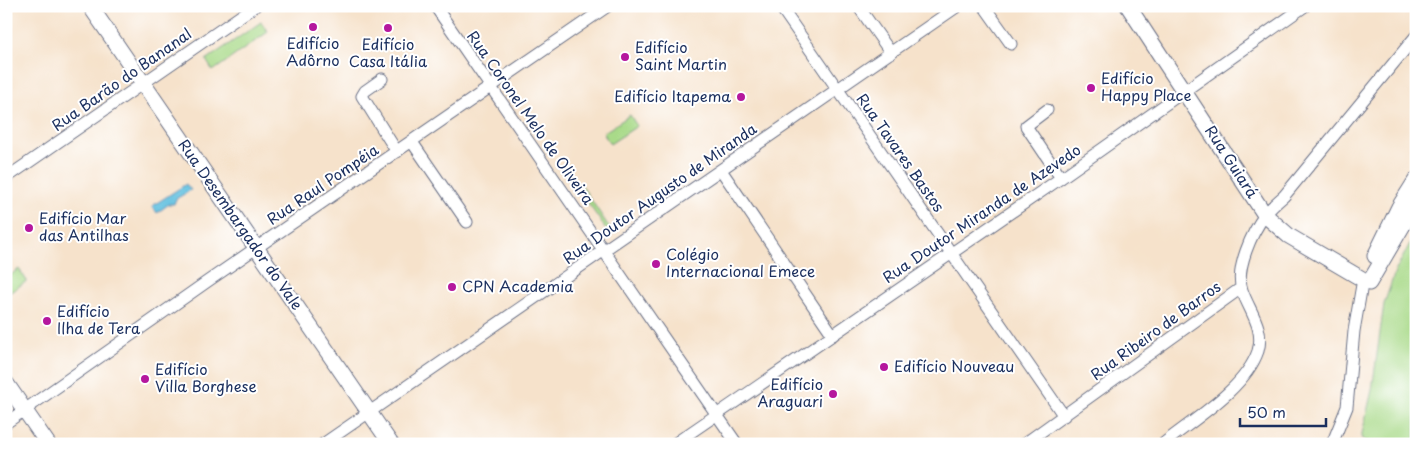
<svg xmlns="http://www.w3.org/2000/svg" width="1422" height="450" font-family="'Playpen Sans',sans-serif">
	<rect width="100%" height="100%" fill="#fff"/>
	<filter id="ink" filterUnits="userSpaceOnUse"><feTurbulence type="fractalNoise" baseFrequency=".02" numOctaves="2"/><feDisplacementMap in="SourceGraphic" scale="10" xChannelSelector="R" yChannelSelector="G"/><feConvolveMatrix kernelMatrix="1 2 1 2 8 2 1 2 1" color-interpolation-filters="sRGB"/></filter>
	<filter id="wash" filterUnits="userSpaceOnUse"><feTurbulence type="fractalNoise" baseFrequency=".0096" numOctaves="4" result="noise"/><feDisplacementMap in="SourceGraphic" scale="20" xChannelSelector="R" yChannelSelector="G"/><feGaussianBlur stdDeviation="1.12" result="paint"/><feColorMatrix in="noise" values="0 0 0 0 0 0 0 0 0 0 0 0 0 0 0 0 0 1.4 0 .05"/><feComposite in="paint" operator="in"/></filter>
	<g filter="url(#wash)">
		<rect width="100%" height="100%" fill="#f6e2cb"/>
		<path fill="#a9da89" stroke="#628474" d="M261,22L268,32L213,71L206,60Z
			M630,115L637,126L610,144L603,133Z
			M580,183L611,230L606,229L576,186Z
			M1416,232V444H1372L1361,438L1372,390L1384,304L1395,272Z
			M19,269L27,281L6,295V278Z"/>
		<path fill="#60bfdf" stroke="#3e779e" d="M186,184L191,190L176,199L174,204H169L157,213L152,206Z"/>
	</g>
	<g filter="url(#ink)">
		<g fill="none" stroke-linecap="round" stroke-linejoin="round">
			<defs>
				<path id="street" d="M435,6L737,444
					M780,6L1064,416
					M858,6L891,53
					M984,6L1011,44
					M382,79L365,91L362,96L397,152
					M1047,110L1026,126L1061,178
					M412,142L467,222
					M721,170L833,335
					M6,178L255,6
					M6,423L208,281L608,6
					M323,444L958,6
					M674,444L1061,178L1305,6
					M1024,444L1241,288
					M1163,444C1194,419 1245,389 1258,351C1265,328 1249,311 1242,290C1235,269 1252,232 1265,215C1270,208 1277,202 1284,196L1416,36
					M1332,444L1347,407L1354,331L1363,279"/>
				<path id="secondary" d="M90,6L391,444
					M1128,6L1265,215L1289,236L1369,283L1416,203
					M1375,256L1399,207L1416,180
					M6,383L48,444"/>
			</defs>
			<use href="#street" stroke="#686e84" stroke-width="13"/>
			<use href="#secondary" stroke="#686e84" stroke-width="17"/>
			<use href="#street" stroke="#fff" stroke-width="11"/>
			<use href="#secondary" stroke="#fff" stroke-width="15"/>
		</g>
	</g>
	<g fill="#b5179e" stroke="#fff" stroke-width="2">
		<circle cx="313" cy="27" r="5"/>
		<circle cx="388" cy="28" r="5"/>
		<circle cx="625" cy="57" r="5"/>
		<circle cx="1091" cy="88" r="5"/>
		<circle cx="741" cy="97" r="5"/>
		<circle cx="29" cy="228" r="5"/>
		<circle cx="656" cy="264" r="5"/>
		<circle cx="452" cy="287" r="5"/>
		<circle cx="47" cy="321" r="5"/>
		<circle cx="884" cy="367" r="5"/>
		<circle cx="145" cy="379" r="5"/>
		<circle cx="833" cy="394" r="5"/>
	</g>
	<g text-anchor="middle" stroke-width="4" stroke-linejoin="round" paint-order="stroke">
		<g font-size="15" fill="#1b2f5e" stroke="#fff" text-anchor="start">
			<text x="313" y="49" text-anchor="middle">Edifício<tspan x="313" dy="17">Adôrno</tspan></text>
			<text x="388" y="50" text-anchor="middle">Edifício<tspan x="388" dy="17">Casa Itália</tspan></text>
			<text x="635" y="53">Edifício<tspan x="635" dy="17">Saint Martin</tspan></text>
			<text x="1101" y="84">Edifício<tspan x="1101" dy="17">Happy Place</tspan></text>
			<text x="731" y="102" text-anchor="end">Edifício Itapema</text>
			<text x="39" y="224">Edifício Mar<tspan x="39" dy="17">das Antilhas</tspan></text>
			<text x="666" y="260">Colégio<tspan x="666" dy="17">Internacional Emece</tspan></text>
			<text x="462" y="292">CPN Academia</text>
			<text x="57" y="317">Edifício<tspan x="57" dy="17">Ilha de Tera</tspan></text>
			<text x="894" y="372">Edifício Nouveau</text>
			<text x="155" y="375">Edifício<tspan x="155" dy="17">Villa Borghese</tspan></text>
			<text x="823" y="390" text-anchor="end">Edifício<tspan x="823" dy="17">Araguari</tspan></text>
		</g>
		<g font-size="15" fill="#1b2f5e" stroke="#fff">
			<text transform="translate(122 80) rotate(-35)" y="5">Rua Barão do Bananal</text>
			<text transform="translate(530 118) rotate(55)" y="5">Rua Coronel Melo de Oliveira</text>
			<text transform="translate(900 153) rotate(55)" y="5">Rua Tavares Bastos</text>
			<text transform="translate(1231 162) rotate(57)" y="5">Rua Guiará</text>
			<text transform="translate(323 185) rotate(-34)" y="5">Rua Raul Pompéia</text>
			<text transform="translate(660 194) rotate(-35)" y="5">Rua Doutor Augusto de Miranda</text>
			<text transform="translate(982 214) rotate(-34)" y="5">Rua Doutor Miranda de Azevedo</text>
			<text transform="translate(240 225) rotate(55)" y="5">Rua Desembargador do Vale</text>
			<text transform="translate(1156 331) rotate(-36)" y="5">Rua Ribeiro de Barros</text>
		</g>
	</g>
	<rect width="1422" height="450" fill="none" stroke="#fff" stroke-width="25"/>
	<path d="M1240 418v8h86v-8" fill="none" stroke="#1b2f5e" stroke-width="2.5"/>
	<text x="1247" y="418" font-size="15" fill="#1b2f5e" stroke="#ffffff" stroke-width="4" paint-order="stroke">50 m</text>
</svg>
